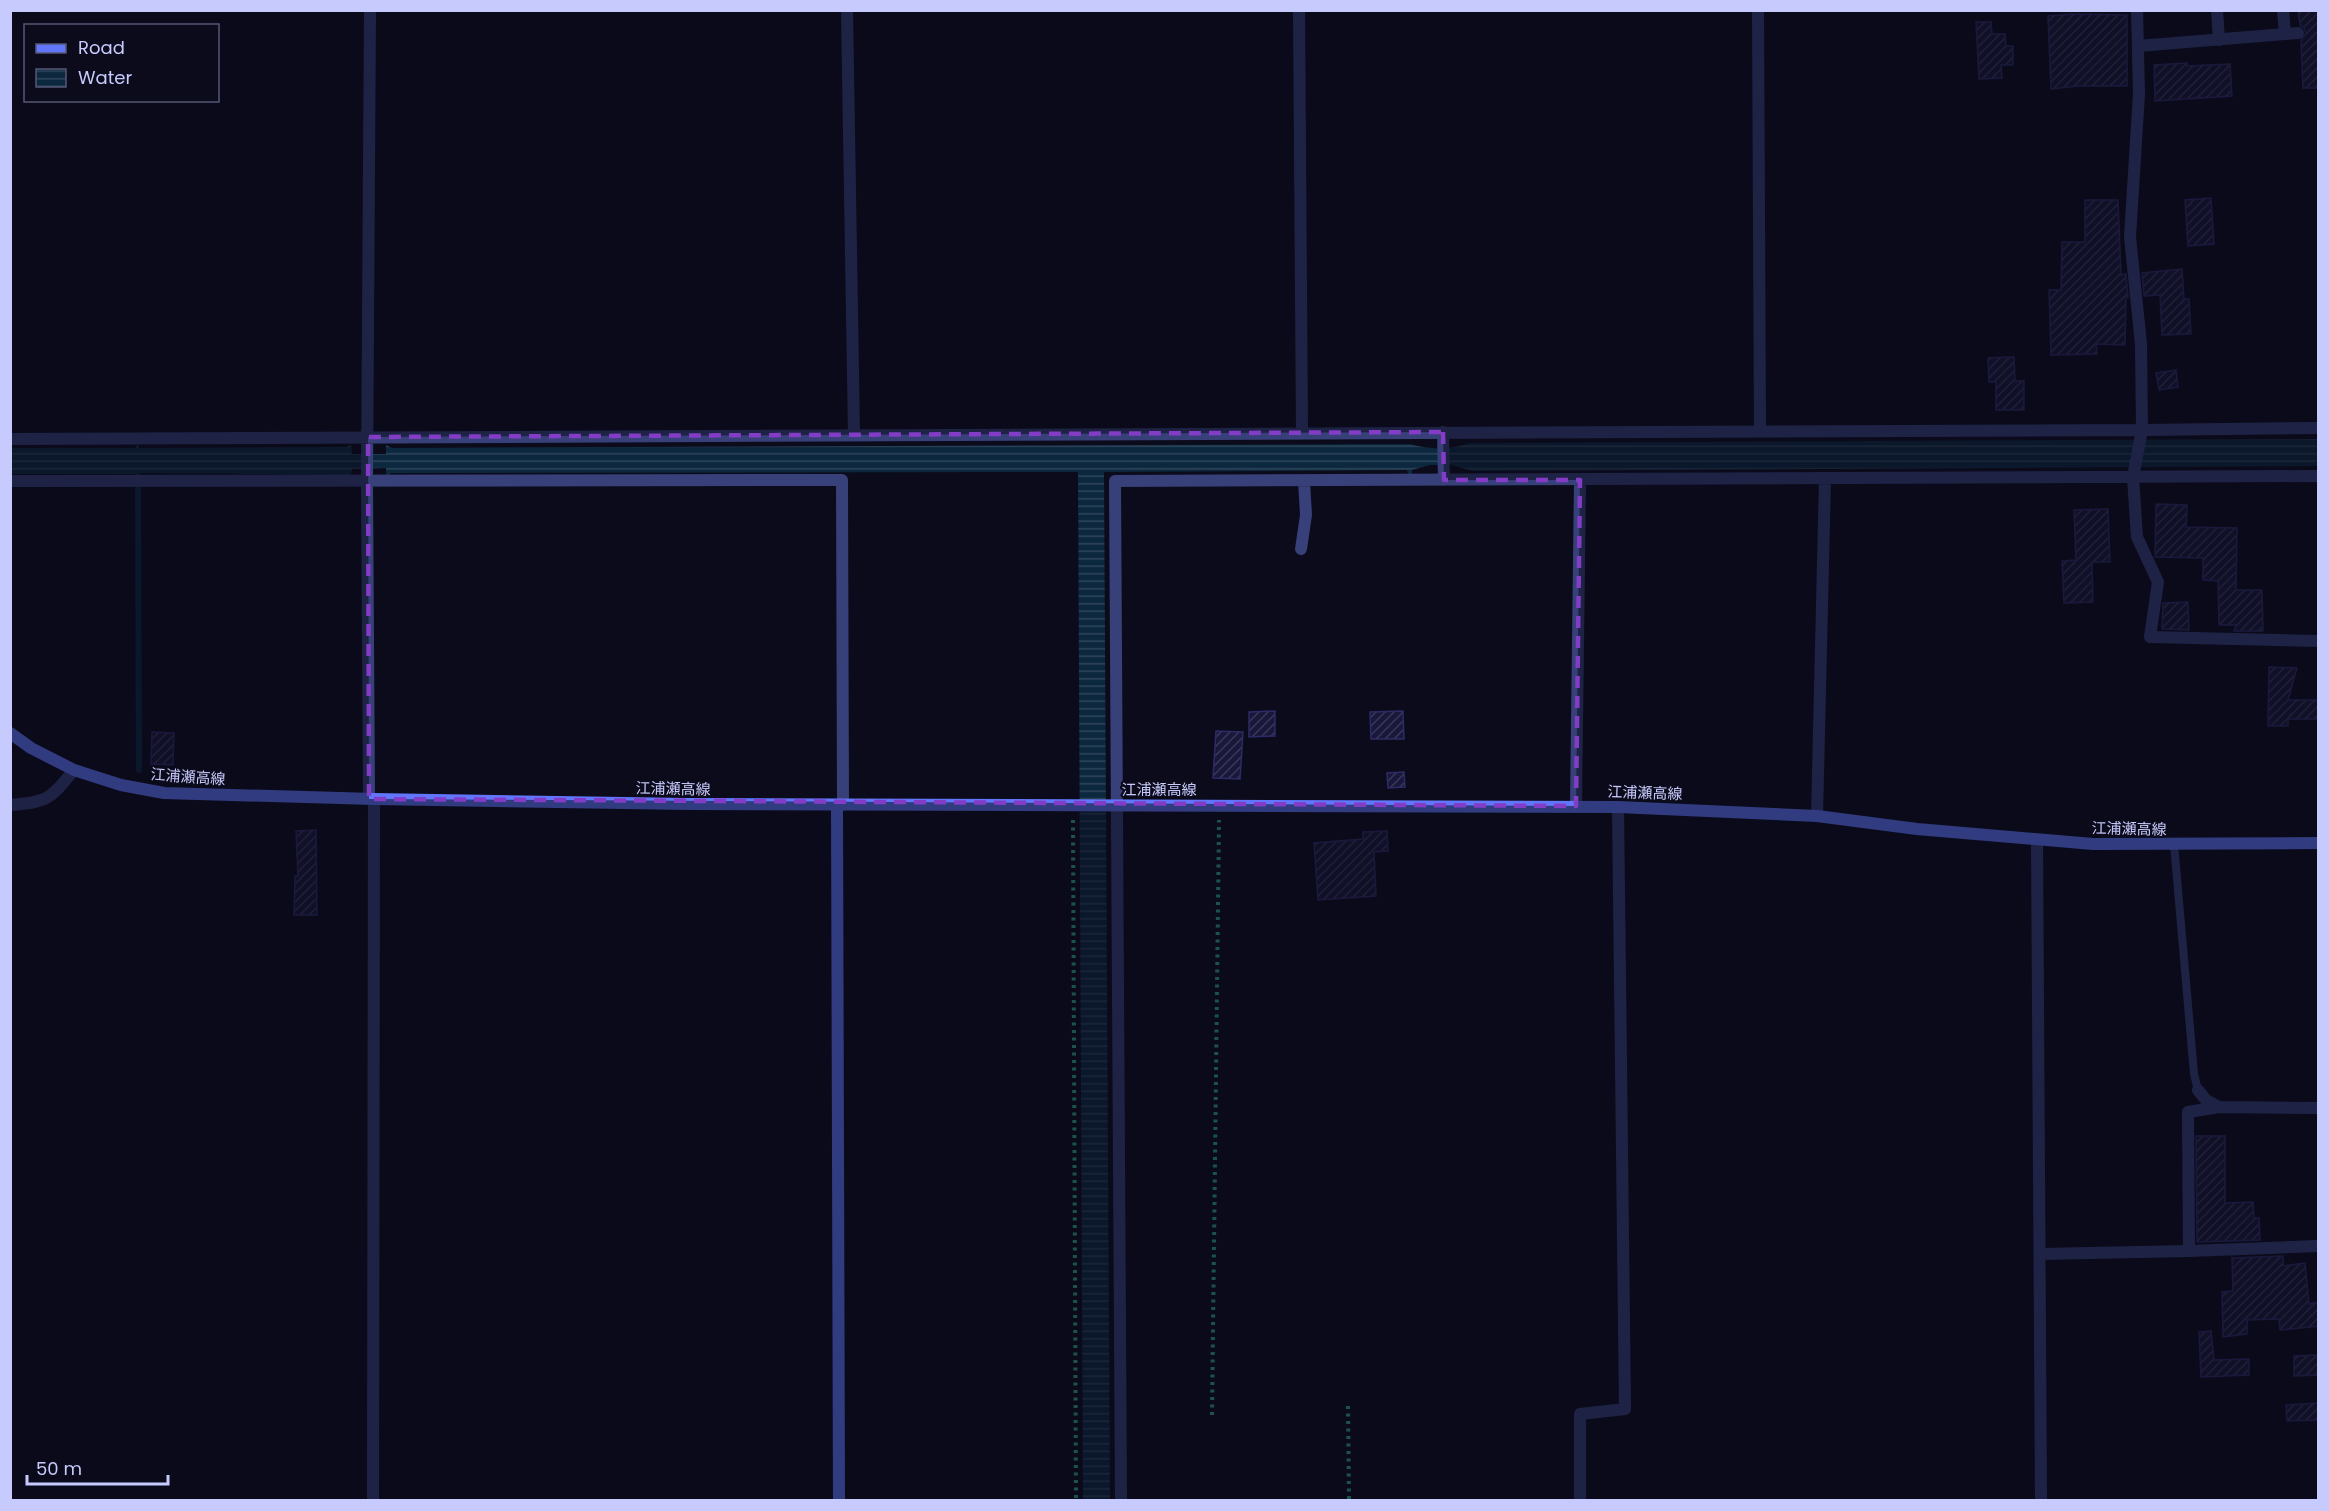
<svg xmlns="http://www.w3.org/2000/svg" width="2329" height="1511" font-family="Poppins,'Noto Sans JP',sans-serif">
	<defs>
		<pattern id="water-rules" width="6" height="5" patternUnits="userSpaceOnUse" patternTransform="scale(1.5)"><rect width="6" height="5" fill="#0c283e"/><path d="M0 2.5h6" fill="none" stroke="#2e465b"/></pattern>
		<pattern id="building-hatch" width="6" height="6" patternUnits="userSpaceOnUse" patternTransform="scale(1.5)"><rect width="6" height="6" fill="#19183b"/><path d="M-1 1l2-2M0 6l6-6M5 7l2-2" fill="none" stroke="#393858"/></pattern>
	</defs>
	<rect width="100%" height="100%" fill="#0b0b1b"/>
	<path fill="url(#water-rules)" d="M2318,439V466L1473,471L1451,465H1430L1412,470V474H1408L1407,470L1104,472L1110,1500H1083L1078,472L391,473L389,475H386V468L352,469L351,475H348L140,473V476H137L136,474H11L10,448H135L138,445L139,448L346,447L351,445L352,454H386V445L392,448L1410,444C1432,450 1449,450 1471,443Z"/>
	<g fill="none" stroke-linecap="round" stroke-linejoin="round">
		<path stroke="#0c283e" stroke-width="6" d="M138,488L139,770"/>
	</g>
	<path fill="url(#building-hatch)" stroke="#2d2b67" stroke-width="1.5" d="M2298,10H2319V88H2303L2301,40L2306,33L2304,28L2300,25Z
		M2074,14L2127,15V86H2078L2051,89L2048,16Z
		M1976,22H1991L1992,34H2005L2006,46H2013V65H2001L2002,78L1979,79Z
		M2187,63V66L2230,64L2232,96L2155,101L2154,65Z
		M2211,198L2214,244L2188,246L2185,200Z
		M2085,200H2118L2121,275L2126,274L2128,297L2126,298L2125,345L2096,344L2097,354L2051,355L2049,290H2061L2062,242H2085Z
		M2182,269L2184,299H2189L2191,334L2162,335L2160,295L2144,296L2142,273Z
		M2014,357L2015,381H2024V410H1996V382H1989L1988,358Z
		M2176,370L2178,387L2159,390L2156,373Z
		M2156,504L2187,505L2186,527L2237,528L2236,590H2262L2263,631H2234L2236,625H2219L2218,581L2203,580V558L2155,557Z
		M2108,509L2110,562H2092L2093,602L2064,603L2062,561L2076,560L2074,510Z
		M2188,602L2189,630L2162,629L2163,603Z
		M2269,667L2297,668L2288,700H2319V719H2288V726H2268Z
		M1275,711V736L1249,737V712Z
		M1403,711L1404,739H1371L1370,712Z
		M1216,731L1243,732L1240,779L1213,778Z
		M152,732L174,733L173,765L151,764Z
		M1404,772L1405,787L1388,788L1387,773Z
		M316,830L317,915H294L295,876H298L296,831Z
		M1387,831L1388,851L1374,852L1376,896L1318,900L1314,843L1363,839V832Z
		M2196,1136H2225V1203L2253,1202L2254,1218H2259L2260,1240L2197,1242Z
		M2283,1256V1266L2305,1263L2309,1304L2319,1302V1326L2280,1330L2279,1319L2247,1320V1334L2223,1337L2222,1292L2233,1291L2232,1258Z
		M2211,1331L2214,1360L2249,1359V1375L2201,1377L2199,1332Z
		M2319,1355V1375L2294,1376V1356Z
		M2319,1403V1420L2287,1421L2286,1405Z"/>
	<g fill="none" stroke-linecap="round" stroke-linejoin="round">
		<path stroke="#30a98d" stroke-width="4" stroke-dasharray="3 4.5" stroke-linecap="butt" d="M1073,820L1076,1500
			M1348,1406L1349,1500
			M1212,1415L1219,820"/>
		<path stroke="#374079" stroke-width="8" d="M2174,844L2194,1074L2198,1090"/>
		<path stroke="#374079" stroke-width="12" d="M847,10L854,435
			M1299,10L1302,433
			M1758,10L1760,430
			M2137,10L2139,94L2130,237L2141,344L2142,430L2318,428
			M2217,10L2219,40
			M2283,10L2285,34
			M2138,46L2298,33
			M1443,432L1444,480
			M10,439L2142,430L2133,477L2137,537L2158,582L2150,637L2318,641
			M10,481L842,480L843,805
			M1301,549L1306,515L1304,481
			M369,799L367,481L370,10
			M10,805C49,802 50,799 74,770
			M1576,806L1580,480
			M1817,816L1825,479
			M2037,841L2041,1500
			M2198,1090L2206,1100L2219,1107L2318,1108
			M2189,1251L2318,1246
			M2040,1254L2189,1251L2188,1112L2219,1107
			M373,1500L374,799
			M1121,1500L1115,481L2318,476
			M1580,1500V1414L1625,1409L1618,807"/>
		<path stroke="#6176fb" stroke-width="12" d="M10,733L31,748L74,770L121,785L164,793L374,799L689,804L1618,807L1817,816L1917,829L2093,844L2318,843
			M837,805L839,1500"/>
	</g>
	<path d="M0 0H2329V1511H0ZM1443,432L1444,480H1580L1576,806L369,799L368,437Z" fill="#0b0b1b" fill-opacity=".55" fill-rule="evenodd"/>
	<path fill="none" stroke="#833cc5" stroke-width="4.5" stroke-dasharray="12 8" stroke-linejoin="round" d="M1443,432L1444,480H1580L1576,806L369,799L368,437Z"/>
	<g text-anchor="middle" stroke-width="4.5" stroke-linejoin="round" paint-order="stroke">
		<g font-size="15" fill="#c7cafd" stroke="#0b0b1b">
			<text transform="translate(188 777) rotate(4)" y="5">江浦瀬高線</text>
			<text transform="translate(673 789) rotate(1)" y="5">江浦瀬高線</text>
			<text x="1159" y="795">江浦瀬高線</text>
			<text transform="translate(1645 793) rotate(2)" y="5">江浦瀬高線</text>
			<text transform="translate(2129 829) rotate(1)" y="5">江浦瀬高線</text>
		</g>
	</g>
	<rect width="2329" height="1511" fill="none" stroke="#c7cafd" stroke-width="24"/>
	<rect x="24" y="24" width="195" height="78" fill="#0b0b1b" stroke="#565775" stroke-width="1.5"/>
	<rect x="36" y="44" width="30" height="9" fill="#6176fb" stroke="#565775" stroke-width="1.5"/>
	<text x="78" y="54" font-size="18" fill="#c7cafd">Road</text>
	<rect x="36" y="69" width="30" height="18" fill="url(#water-rules)" stroke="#565775" stroke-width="1.5"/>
	<text x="78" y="84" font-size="18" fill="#c7cafd">Water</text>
	<path d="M27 1475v9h141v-9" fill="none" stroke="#c7cafd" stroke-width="3"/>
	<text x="36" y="1475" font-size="18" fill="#c7cafd" stroke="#0b0b1b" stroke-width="4.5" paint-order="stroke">50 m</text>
</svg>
